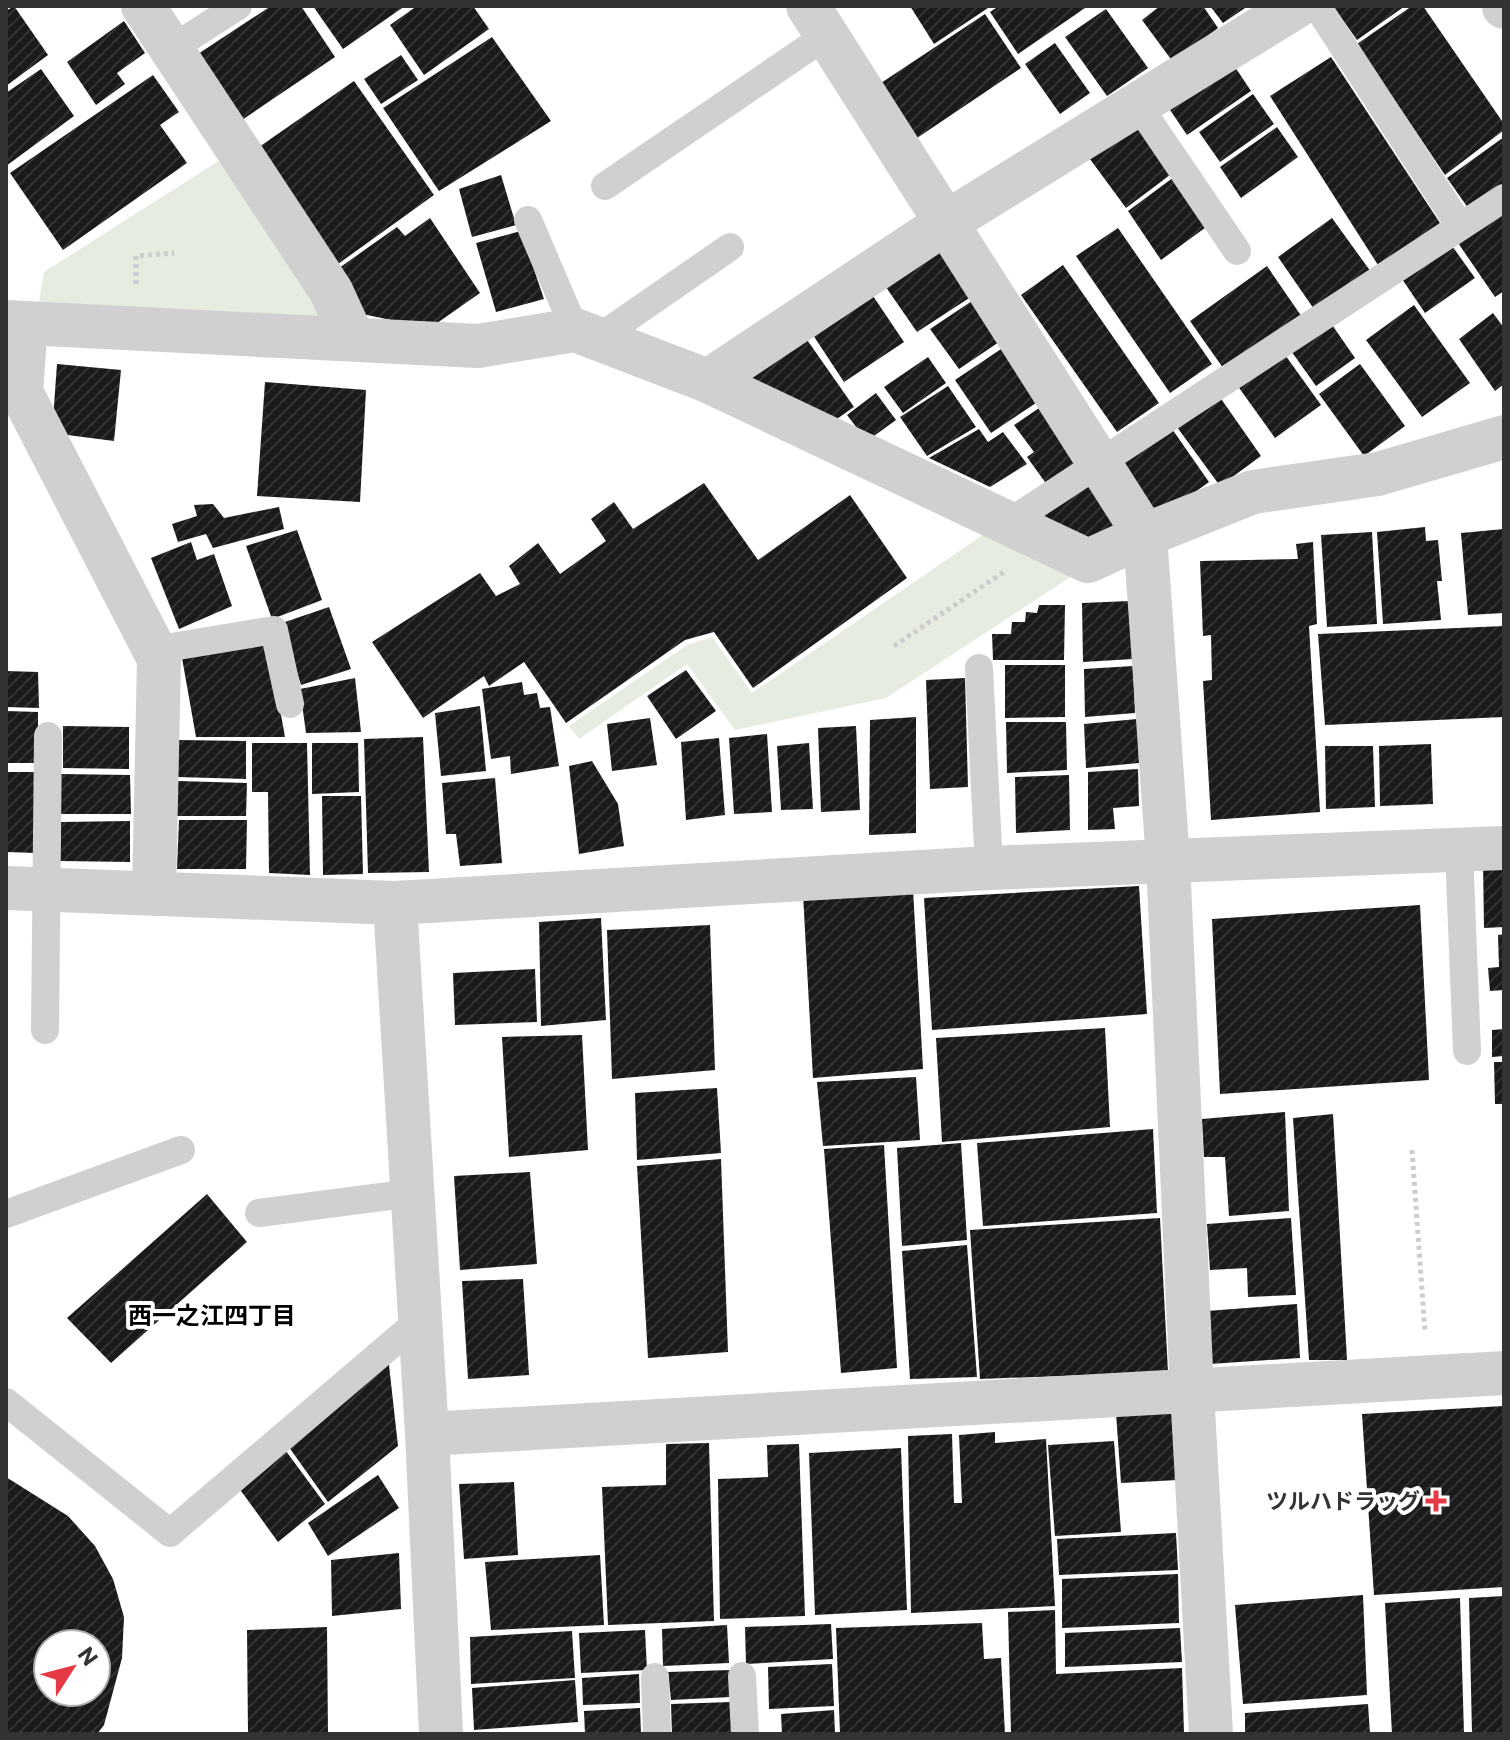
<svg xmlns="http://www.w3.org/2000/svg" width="1510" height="1740" font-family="Commissioner,'Noto Sans JP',sans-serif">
	<defs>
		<pattern id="building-hatch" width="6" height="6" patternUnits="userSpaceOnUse" patternTransform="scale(2)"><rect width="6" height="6" fill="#1a1a1a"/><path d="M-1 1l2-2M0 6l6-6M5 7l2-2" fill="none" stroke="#333"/></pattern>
	</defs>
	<rect width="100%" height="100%" fill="#fff"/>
	<path fill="#e6ecdf" d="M231,153L340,332L36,319L44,272Z
		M990,530L1078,572L886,698L735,730L687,664L579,739L569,726L687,645L712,637L752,693Z"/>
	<path fill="url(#building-hatch)" fill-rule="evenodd" d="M14,6L48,55L6,86V11Z
		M271,6H301L335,57L242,120L198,54Z
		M313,6H405L343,49Z
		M417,6H473L489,29L424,75L390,25Z
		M910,6H991L934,44Z
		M999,6H1088L1018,54L990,12Z
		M1160,6H1203L1218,28L1173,62L1142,20Z
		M1210,6H1248L1223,23Z
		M1333,6H1405L1357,40Z
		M1412,6H1423L1504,124V130L1445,175L1357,44Z
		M1106,9L1148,68L1107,96L1065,37Z
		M985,14L1021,68L917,138L881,83Z
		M124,21L145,53L117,73L125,84L96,105L67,62Z
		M492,37L551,121L439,191L383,108Z
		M1055,43L1090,93L1060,114L1025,64Z
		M401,55L418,80L381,104L364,79Z
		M1331,57L1440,223L1378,265L1270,96Z
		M1231,61L1251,91L1187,135L1166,104Z
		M41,69L74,116L6,166V93Z
		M153,75L179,112L160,125L187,163L63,250L10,173Z
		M354,81L434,195L338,264L259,147Z
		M1253,94L1274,124L1220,162L1199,132Z
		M1136,120L1174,172L1126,208L1087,155Z
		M1277,127L1298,157L1241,198L1220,167Z
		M1504,137V193L1473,215L1447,178Z
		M501,175L516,225L472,237L459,189Z
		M1174,177L1209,225L1161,260L1128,211Z
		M1504,209V291L1495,297L1456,240Z
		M430,218L480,293L430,328L362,314L332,273L397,227L405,236Z
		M1332,218L1371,272L1316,312L1278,257Z
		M1118,228L1212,364L1170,393L1076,256Z
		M521,231L544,299L496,312L476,243Z
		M947,238L980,291L917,332L881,280Z
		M1450,243L1475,278L1425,313L1400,276Z
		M1063,265L1159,403L1117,432L1021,295Z
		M1267,266L1304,320L1228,375L1190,321Z
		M869,290L904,342L844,382L809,329Z
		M981,295L1008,336L959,369L930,329Z
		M1414,305L1470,383L1422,417L1366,340Z
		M1493,313L1504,328V384L1495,391L1459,339Z
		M1328,319L1355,358L1316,386L1289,348Z
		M803,334L854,407L834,421L741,375Z
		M1007,345L1042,399L991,433L955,380Z
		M1283,352L1321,405L1275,438L1237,385Z
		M928,357L946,383L903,413L884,387Z
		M57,364L121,370L114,441L52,433Z
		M1360,364L1405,426L1364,456L1319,394Z
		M265,382L366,390L360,502L257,496Z
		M948,386L976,427L927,456L900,417Z
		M876,393L896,420L867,441L847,415Z
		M1217,393L1261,456L1220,486L1174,423Z
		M1045,404L1085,462L1050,489L1027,457L1034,452L1014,425Z
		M1170,426L1209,482L1152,523L1112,466Z
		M979,429L988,442L1003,432L1027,464L990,487L929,458Z
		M1093,469L1126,518L1089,543L1053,534L1035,509Z
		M704,483L758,560L850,495L907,578L753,688L714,632L685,640L566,723L524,662L489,686L484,676L423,718L372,642L480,573L496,596L520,584L509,566L538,543L560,574L606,541L591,519L614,502L633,529Z
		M213,504L224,518L279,507L284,529L213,548L206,534L178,542L172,524L197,516L194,505Z
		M1425,527L1426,541L1438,540L1442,581H1437L1441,620L1383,624L1377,532Z
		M1504,529V613L1468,615L1461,533Z
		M297,530L322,600L272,619L246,546Z
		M1372,532L1377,624L1327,627L1321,535Z
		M191,542L197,560L214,554L232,606L179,629L151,558Z
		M1313,542L1317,624L1309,626L1320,812L1211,820L1203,681L1212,680L1211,635L1203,636L1200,561L1298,559L1296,544Z
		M1130,601L1133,659L1083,662L1082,603Z
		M1039,605H1065L1064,660H993L992,634H1011L1012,622H1025L1026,612L1037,613Z
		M329,607L351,669L301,685L282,623Z
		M1504,626V717L1325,725L1318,634Z
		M268,642L285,737H196L182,658Z
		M1005,665H1065V717L1005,718Z
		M1133,666L1135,713L1085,717L1084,669Z
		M686,670L716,711L676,739L647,696Z
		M6,671L38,672L39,708L6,707Z
		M355,678L361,732L306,733L300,689Z
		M965,678L968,787L930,789L926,680Z
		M522,682L524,695L537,693L540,708L550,707L559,766L511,774L510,756L491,759L482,689Z
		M480,706L486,771L441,776L435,713Z
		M6,711L38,712V763H6Z
		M916,717V833L869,835L870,720Z
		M650,718L657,765L612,771L607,724Z
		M1137,719L1139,763L1086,768L1084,724Z
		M1006,722H1066L1067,770L1007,773Z
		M63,726L129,727V769L63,768Z
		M856,726L860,810L821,812L818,728Z
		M767,734L772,812L734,814L729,738Z
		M423,737L429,872L368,873L364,739Z
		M719,738L725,815L686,820L681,742Z
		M178,740L246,741V779L178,777Z
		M252,743H307L310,875L269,873L268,792H252Z
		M312,743H358L359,792L312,794Z
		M809,743L813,809L781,810L777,746Z
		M1431,744L1433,804L1380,806L1379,746Z
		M1325,746H1373L1375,807L1326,809Z
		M592,761L618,804L624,846L579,854L569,766Z
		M1138,769L1139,806L1113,808L1115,829L1088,830V772Z
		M6,772H37L36,853L6,852Z
		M60,774L130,775L131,814H61Z
		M1069,775L1070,830L1016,833L1015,777Z
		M495,778L502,863L460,866L456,834H446L442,783Z
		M178,781L247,783L246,816H176Z
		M322,796H361L363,874L323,875Z
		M179,820H247L246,869H177Z
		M130,821V862L60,861L61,822Z
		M1504,862V927L1484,928L1483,863Z
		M1139,886L1147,1014L932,1030L924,898Z
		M913,889L923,1069L813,1078L803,894Z
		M1420,905L1429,1080L1220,1094L1212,919Z
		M601,918L606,1020L541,1026L539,922Z
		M710,925L715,1070L612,1079L607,930Z
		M1504,934V990L1490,991L1488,968L1499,967L1498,935Z
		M535,969L537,1022L455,1025L453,973Z
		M1105,1028L1110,1127L942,1142L936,1038Z
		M1504,1029V1056L1492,1057V1030Z
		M582,1035L588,1150L509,1157L502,1037Z
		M1494,1062H1504V1104H1495Z
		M916,1077L920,1140L823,1146L817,1082Z
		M717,1088L721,1153L637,1160L635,1093Z
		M1285,1112L1289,1211L1229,1216L1225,1157H1204L1202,1119Z
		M1333,1114L1347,1360H1309L1293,1118Z
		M1153,1129L1157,1213L983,1226L977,1143Z
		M961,1143L967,1240L902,1246L897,1148Z
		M884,1145L897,1368L841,1373L824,1149Z
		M721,1159L728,1352L648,1358L637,1166Z
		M530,1172L537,1264L460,1270L454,1176Z
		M207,1194L247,1242L111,1363L67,1318Z
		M1160,1218L1168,1372L980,1379L970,1230Z
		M1291,1218L1296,1295L1248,1297L1247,1268L1210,1270L1207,1224Z
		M967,1245L977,1377L910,1379L902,1251Z
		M523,1279L529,1375L468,1379L462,1281Z
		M1297,1304L1300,1358L1210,1364L1207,1311Z
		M388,1356L398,1446L328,1502L286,1443Z
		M1504,1406V1587L1374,1595L1362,1414Z
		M1174,1409L1178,1480L1121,1483L1116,1413Z
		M995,1432V1443L1046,1439L1055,1606L911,1613L908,1436L952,1434L954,1503H962L959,1435Z
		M1114,1441L1121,1532L1055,1536L1048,1445Z
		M709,1443L714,1621L608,1625L602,1487L666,1485V1444Z
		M799,1444L805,1616L720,1619L718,1479L768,1477L767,1445Z
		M283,1447L325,1504L278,1542L236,1484Z
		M901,1448L907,1610L815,1615L809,1453Z
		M378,1475L399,1508L328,1556L308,1523Z
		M6,1477L68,1516L95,1546L113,1579L124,1617L122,1658L104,1725L97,1734H6ZM48,1644H96V1692H48Z
		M514,1482L518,1555L464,1559L459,1484Z
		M1176,1533L1178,1570L1059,1575L1057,1539Z
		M399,1553L401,1609L332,1616L331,1560Z
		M600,1555L604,1625L491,1630L485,1562Z
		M1178,1574L1179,1623L1062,1628V1579Z
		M1363,1595L1367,1695L1243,1704L1235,1605Z
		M1504,1596V1734H1472L1469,1598Z
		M1460,1598L1464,1734H1392L1385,1603Z
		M1055,1610L1056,1674L1182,1668L1184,1733L1011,1734L1008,1612Z
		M982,1623L984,1659L1001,1658L1005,1734H840L836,1628Z
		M831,1624L833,1659L746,1664L745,1627Z
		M727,1625L729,1663L663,1666L662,1629Z
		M327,1627L328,1734H248L247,1630Z
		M1180,1628L1182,1662L1065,1667V1633Z
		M645,1630L647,1670L581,1673L579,1633Z
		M572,1631L575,1678L471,1684L470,1637Z
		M832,1664L834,1706L769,1709L768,1667Z
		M730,1670L731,1697L671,1700L668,1672Z
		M639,1674L640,1703L583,1705L582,1678Z
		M575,1680L578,1722L474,1730L472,1688Z
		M732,1702L733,1734H672L671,1704Z
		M1368,1704L1370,1734H1245V1713Z
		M640,1708L641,1734H585L584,1711Z
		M834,1710L835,1734H782L781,1714Z"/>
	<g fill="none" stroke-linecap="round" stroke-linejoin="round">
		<path stroke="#cdcdcd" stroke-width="5" stroke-dasharray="4 4" stroke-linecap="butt" d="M136,284V256L174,253
			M894,646L1005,571
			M1412,1150L1425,1332"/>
		<path stroke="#d0d0d0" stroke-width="28" d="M1317,6L1460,226
			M171,49L238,6
			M1138,105L1237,251
			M605,186L827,35
			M528,220L575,330
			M597,339L730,247
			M1008,523L1504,198
			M154,650L274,630L290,704
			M979,668L989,868
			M1459,851L1467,1051
			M45,1030L48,736
			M259,1213L412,1193
			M6,1214L181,1150
			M6,1402L170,1533L420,1320
			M742,1676L745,1734
			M655,1677L657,1734"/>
		<path stroke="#d0d0d0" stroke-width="44" d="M143,6L331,291L353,339
			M808,6L1145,535L1168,861L1192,1391L1211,1734
			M1504,6V7
			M6,322L478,346L575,330L708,381L1088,561L1145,535L1253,492L1378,474L1504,437
			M26,324L21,392L159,659L154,894
			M708,381L947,222L1297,6
			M6,888L395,903L989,868L1504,848
			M395,903L427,1434L441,1734
			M427,1434L1504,1373"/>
	</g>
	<path fill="#e63946" stroke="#fff" stroke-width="3" d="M1432 1489h8v8h8v8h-8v8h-8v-8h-8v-8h8z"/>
	<g text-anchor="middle" stroke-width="8" stroke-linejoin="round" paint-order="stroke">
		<g font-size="22" font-weight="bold" fill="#333" stroke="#fff" text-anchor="end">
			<text x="1420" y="1509">ツルハドラッグ</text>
		</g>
		<g font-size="24" font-weight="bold" fill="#000" stroke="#fff">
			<text x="212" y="1324">西一之江四丁目</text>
		</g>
	</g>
	<rect width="1510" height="1740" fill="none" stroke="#333333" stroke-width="16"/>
	<g transform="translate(72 1668) rotate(54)"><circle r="38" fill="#ffffff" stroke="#adadad" stroke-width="2"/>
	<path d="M0-6L14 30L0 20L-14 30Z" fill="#e63946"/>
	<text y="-12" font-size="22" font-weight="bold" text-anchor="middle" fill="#333333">N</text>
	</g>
</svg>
